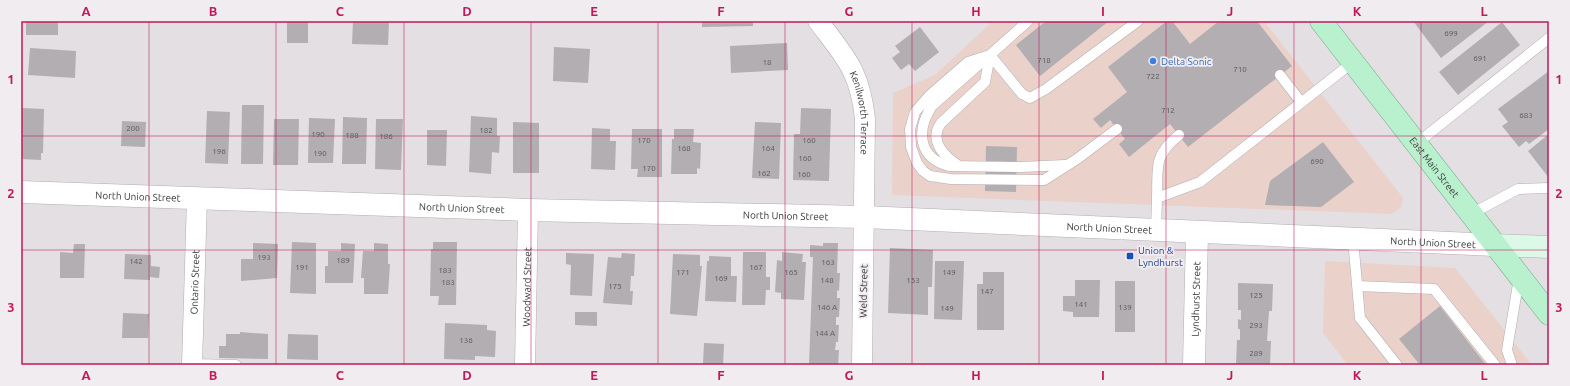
<svg xmlns="http://www.w3.org/2000/svg" width="1570" height="386" font-family="Ubuntu,sans-serif">
	<rect width="100%" height="100%" fill="#e3dfe3"/>
	<path fill="#ead1c9" d="M993,21H1264L1403,198L1401,207L1392,214L892,195L893,93L935,75Z
		M1325,261L1455,268L1532,365H1348L1323,333Z"/>
	<path fill="#b2aeb2" d="M26,21H58V35H26Z
		M287,21H308V43H287Z
		M353,21H389L388,45L352,44Z
		M702,21H753V26L702,27Z
		M1046,21H1109L1040,76L1016,45Z
		M1167,21H1172L1190,44L1219,21H1257L1292,66L1188,147L1170,124L1129,157L1119,144L1125,139L1110,120L1101,128L1093,119L1127,92L1108,67Z
		M1413,21H1489L1441,58Z
		M1502,22L1520,45L1458,95L1439,72Z
		M920,27L939,52L915,71L909,64L901,70L892,58L900,52L895,46Z
		M787,43L788,70L731,73L730,46Z
		M554,47L590,49L588,83L553,81Z
		M30,48L76,51L75,78L28,75Z
		M1549,71V129L1529,144L1526,141L1519,147L1502,126L1508,122L1498,109Z
		M242,105H264L263,164H241Z
		M21,108L44,109L43,153H41V160L21,159Z
		M801,108L831,109L829,181L793,180L794,134H800Z
		M207,111L230,112L228,164L205,163Z
		M471,116L497,118V136H500L499,153L492,152L491,174L469,172Z
		M343,117L367,118L366,164H342Z
		M309,118L335,119L333,163H308Z
		M274,119H299L298,165H273Z
		M376,119H403L401,170L375,169Z
		M122,121L146,122L145,147L121,146Z
		M513,122L539,123V173H513Z
		M755,122L781,123L779,179L752,178Z
		M592,128L610,129V141H616L615,170L591,169Z
		M632,129H662V177H637L638,169H631Z
		M674,129H694L693,142L701,143L700,169L697,168V174H671L672,139H674Z
		M427,130H447L446,166L427,165Z
		M1549,134V178L1528,151Z
		M1323,142L1354,182L1321,207L1265,205L1270,181Z
		M986,146L1017,147L1016,192L985,191Z
		M292,242L316,243V294L290,293Z
		M433,242H457L456,305H438L439,296H430L431,249H433Z
		M253,243L278,244L277,278L241,281V259H253Z
		M341,243L355,244L353,283H325V266H328V251H341Z
		M374,243L388,244V264H390L388,294H364V278H361L363,251H374Z
		M823,243H838L837,273H840L839,291L837,290V298H840L839,317H836V325H839L838,342H836L835,350H839L838,365H809L813,257H810V245L823,246Z
		M74,244H85L84,278H60V252L73,253Z
		M890,248L933,250L932,287H928V315L888,313Z
		M743,252H766V277H770V290H766L765,305H742Z
		M782,252L803,254L802,262H806L804,300L781,299V293L775,292L777,260L782,261Z
		M566,253L594,254L592,296L570,295L571,265L566,264Z
		M622,253L635,254L634,276H631L630,291H633L632,305L603,303L608,257L621,258Z
		M125,254L151,255V266L160,267L159,278L150,277V280L124,279Z
		M673,254L700,255V266H702L697,316L670,314Z
		M709,256L731,257V276H737L736,302L705,301L707,261H709Z
		M935,261H964L962,320L934,319Z
		M983,272H1004V330H977V284H983Z
		M1075,280H1100L1099,317H1073V312L1063,311V296H1075Z
		M1115,281H1135V332H1115Z
		M1238,283L1273,284L1272,311H1269L1267,341H1271L1270,365H1236L1237,340H1240V329H1238V319L1241,320V310H1238Z
		M1440,306L1486,365H1420L1399,339Z
		M575,312H597V326L575,325Z
		M123,313L149,314L148,338H122Z
		M445,323L487,325V330L496,331L495,357L475,356V360L444,359Z
		M240,332L268,334V359L219,358V346H226V334H240Z
		M288,334L318,335V360L287,359Z
		M704,343L724,344L723,365L703,364Z"/>
	<g fill="none" stroke-linecap="round" stroke-linejoin="round">
		<defs>
			<path id="service" d="M1028,21L990,55L1022,94L1030,98L1046,89L1138,21
				M990,55L968,62L930,95L915,112L910,129L911,147L917,163L923,171L930,176L951,179L1044,180L1077,159L1117,129
				M985,59L932,106C916,130 918,158 949,166L1021,167L1065,165
				M1280,75L1301,102
				M1416,144L1549,38
				M959,166C945,157 928,141 941,123L985,82L990,55
				M1157,198C1158,167 1153,156 1179,135
				M1471,214L1518,189L1549,188
				M1156,231L1157,198L1200,182L1353,62
				M1353,239L1360,318L1397,365
				M1357,286L1434,289L1495,365
				M192,364L236,365
				M1512,365L1507,350L1519,278"/>
			<g id="minor">
				<path id="s1" d="M818,21C846,58 860,71 865,119L862,365"/>
				<path id="s2" d="M192,365L197,198"/>
				<path id="s3" d="M525,365L528,210"/>
			</g>
			<g id="tertiary">
				<path id="s4" d="M21,192L528,210L864,217L1495,245"/>
				<path id="s5" d="M1194,365L1197,233"/>
			</g>
			<path id="secondary" d="M1495,245L1549,247"/>
			<g id="primary">
				<path id="s6" d="M1321,21L1549,314"/>
			</g>
		</defs>
		<use href="#service" stroke="#b2aeb2" stroke-width="11"/>
		<use href="#minor" stroke="#b2aeb2" stroke-width="21"/>
		<use href="#tertiary" stroke="#b2aeb2" stroke-width="23"/>
		<use href="#secondary" stroke="#b2aeb2" stroke-width="23"/>
		<use href="#primary" stroke="#6fa985" stroke-width="23"/>
		<use href="#service" stroke="#fff" stroke-width="10"/>
		<use href="#minor" stroke="#fff" stroke-width="20"/>
		<use href="#tertiary" stroke="#fff" stroke-width="22"/>
		<use href="#secondary" stroke="#dcf8e7" stroke-width="22"/>
		<use href="#primary" stroke="#b9f0ce" stroke-width="22"/>
	</g>
	<path fill="none" stroke="#c2185b" stroke-width="1" stroke-opacity="0.55" d="M149,21V365M276,21V365M404,21V365M531,21V365M658,21V365M785,21V365M912,21V365M1039,21V365M1166,21V365M1294,21V365M1421,21V365M21,136H1549M21,250H1549"/>
	<circle fill="#3f7fe0" stroke="#f0ecf0" stroke-width="1.5" cx="1153" cy="61" r="4"/>
	<rect fill="#1a4fb4" stroke="#f0ecf0" stroke-width="1.5" x="1126" y="252" width="8" height="8" rx="2"/>
	<g text-anchor="middle" stroke-width="3.5" stroke-linejoin="round" paint-order="stroke">
		<g font-size="8" fill="#585658">
			<text x="1451" y="36">699</text>
			<text x="1480" y="61">691</text>
			<text x="1044" y="63">718</text>
			<text x="767" y="65">18</text>
			<text x="1240" y="72">710</text>
			<text x="1153" y="79">722</text>
			<text x="1168" y="113">712</text>
			<text x="1526" y="118">683</text>
			<text x="133" y="131">200</text>
			<text x="486" y="133">182</text>
			<text x="318" y="137">190</text>
			<text x="352" y="138">188</text>
			<text x="386" y="139">186</text>
			<text x="644" y="143">170</text>
			<text x="809" y="143">160</text>
			<text x="684" y="151">168</text>
			<text x="768" y="151">164</text>
			<text x="219" y="154">196</text>
			<text x="320" y="156">190</text>
			<text x="805" y="161">160</text>
			<text x="1317" y="164">690</text>
			<text x="649" y="171">170</text>
			<text x="764" y="176">162</text>
			<text x="804" y="177">160</text>
			<text x="264" y="260">193</text>
			<text x="343" y="263">189</text>
			<text x="136" y="264">142</text>
			<text x="828" y="265">163</text>
			<text x="302" y="270">191</text>
			<text x="756" y="270">167</text>
			<text x="445" y="273">183</text>
			<text x="683" y="275">171</text>
			<text x="791" y="275">165</text>
			<text x="949" y="275">149</text>
			<text x="721" y="281">169</text>
			<text x="827" y="283">148</text>
			<text x="913" y="283">153</text>
			<text x="448" y="285">183</text>
			<text x="615" y="289">175</text>
			<text x="987" y="294">147</text>
			<text x="1256" y="298">125</text>
			<text x="1081" y="307">141</text>
			<text x="827" y="310">146 A</text>
			<text x="1125" y="310">139</text>
			<text x="947" y="311">149</text>
			<text x="1256" y="328">293</text>
			<text x="825" y="336">144 A</text>
			<text x="466" y="343">136</text>
			<text x="1256" y="356">289</text>
		</g>
		<g font-size="10" fill="#366cbe" stroke="#f0ecf0" text-anchor="start">
			<text x="1161" y="65">Delta Sonic</text>
		</g>
		<g font-size="10" fill="#3a393a" stroke="#f0ecf0">
			<text dy="4" stroke="none"><textPath href="#s1" startOffset="104">Kenilworth Terrace</textPath></text>
			<text dy="4" stroke="none"><textPath href="#s6" startOffset="185">East Main Street</textPath></text>
			<text dy="4" stroke="none"><textPath href="#s4" startOffset="117">North Union Street</textPath></text>
			<text dy="4" stroke="none"><textPath href="#s4" startOffset="441">North Union Street</textPath></text>
			<text dy="4" stroke="none"><textPath href="#s4" startOffset="765">North Union Street</textPath></text>
			<text dy="4" stroke="none"><textPath href="#s4" startOffset="1089">North Union Street</textPath></text>
			<text dy="4" stroke="none"><textPath href="#s4" startOffset="1413">North Union Street</textPath></text>
			<text dy="4" stroke="none"><textPath href="#s2" startOffset="83">Ontario Street</textPath></text>
			<text dy="4" stroke="none"><textPath href="#s3" startOffset="78">Woodward Street</textPath></text>
			<text transform="translate(863 291) rotate(-89)" y="4">Weld Street</text>
			<text dy="4" stroke="none"><textPath href="#s5" startOffset="66">Lyndhurst Street</textPath></text>
		</g>
		<g font-size="10" fill="#164399" stroke="#f0ecf0" text-anchor="start">
			<text x="1138" y="254">Union &amp;<tspan x="1138" dy="12">Lyndhurst</tspan></text>
		</g>
	</g>
	<rect width="1570" height="386" fill="none" stroke="#f0ecf0" stroke-width="44"/>
	<rect x="22" y="22" width="1526" height="342" fill="none" stroke="#c2185b" stroke-width="1.5"/>
	<g font-size="13" text-anchor="middle" font-weight="bold" fill="#c2185b">
		<text x="86" y="16">A</text>
		<text x="213" y="16">B</text>
		<text x="340" y="16">C</text>
		<text x="467" y="16">D</text>
		<text x="594" y="16">E</text>
		<text x="721" y="16">F</text>
		<text x="849" y="16">G</text>
		<text x="976" y="16">H</text>
		<text x="1103" y="16">I</text>
		<text x="1230" y="16">J</text>
		<text x="1357" y="16">K</text>
		<text x="1484" y="16">L</text>
		<text x="11" y="84">1</text>
		<text x="1559" y="84">1</text>
		<text x="11" y="198">2</text>
		<text x="1559" y="198">2</text>
		<text x="11" y="312">3</text>
		<text x="1559" y="312">3</text>
		<text x="86" y="380">A</text>
		<text x="213" y="380">B</text>
		<text x="340" y="380">C</text>
		<text x="467" y="380">D</text>
		<text x="594" y="380">E</text>
		<text x="721" y="380">F</text>
		<text x="849" y="380">G</text>
		<text x="976" y="380">H</text>
		<text x="1103" y="380">I</text>
		<text x="1230" y="380">J</text>
		<text x="1357" y="380">K</text>
		<text x="1484" y="380">L</text>
	</g>
</svg>
